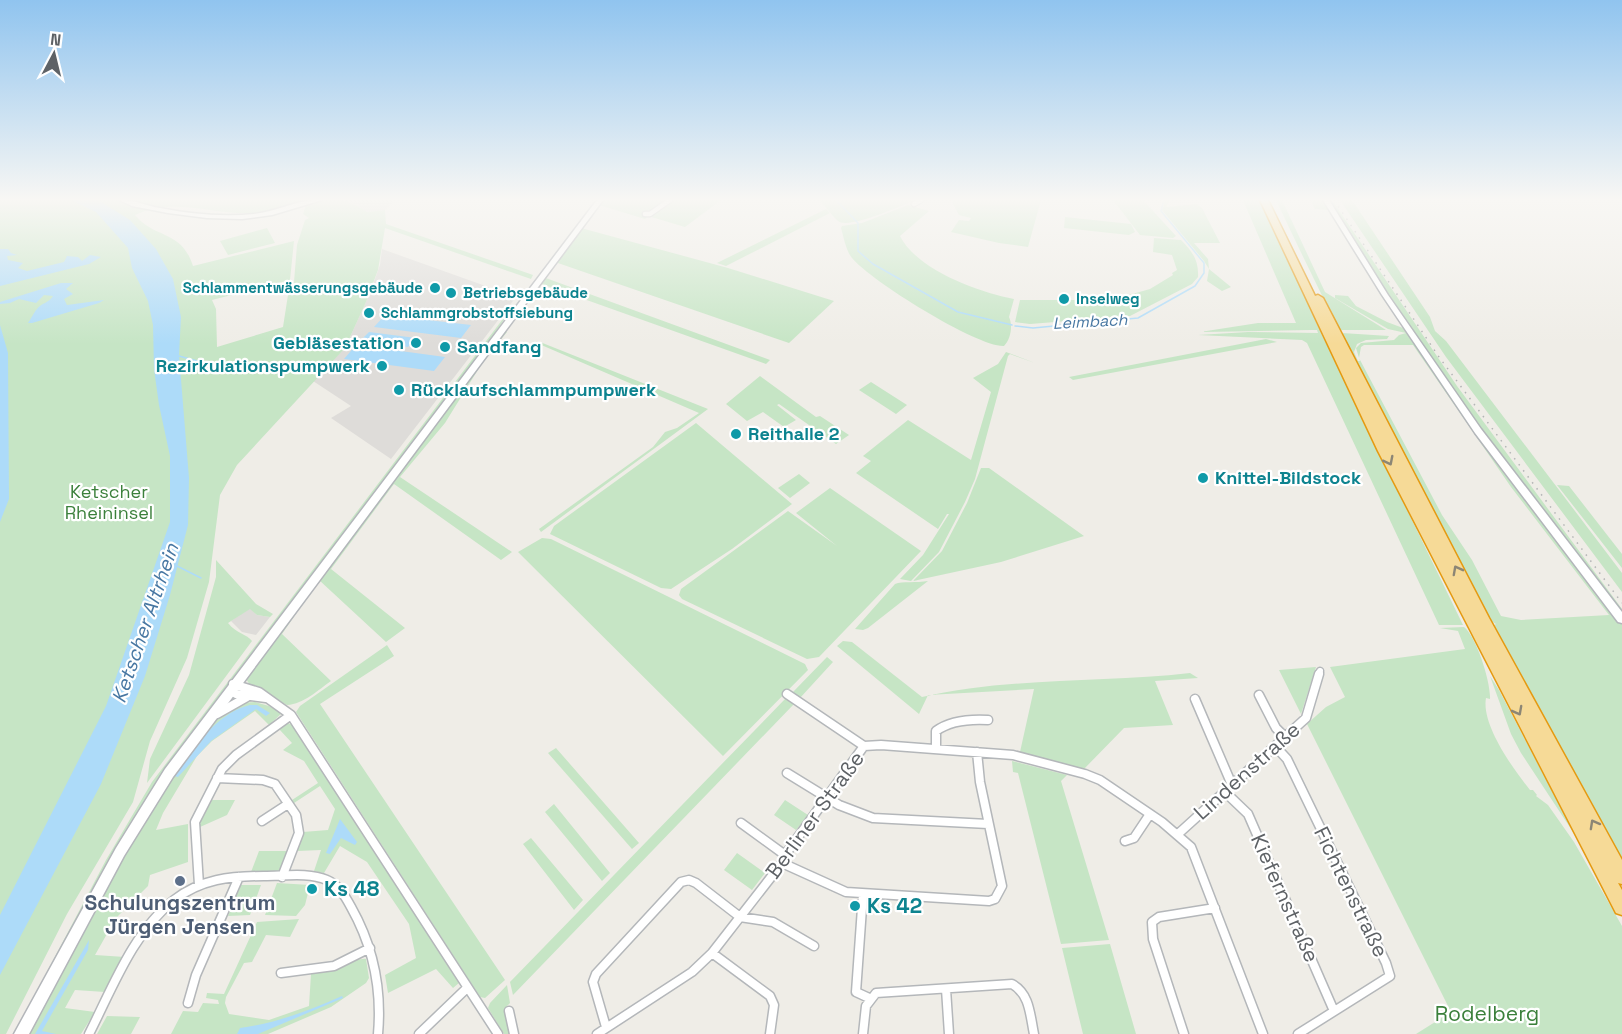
<svg xmlns="http://www.w3.org/2000/svg" width="1622" height="1034" font-family="'Space Grotesk',sans-serif">
	<rect width="100%" height="100%" fill="#efede7"/>
	<path fill="#dedcd9" d="M348,200H396L385,210L367,212Z
		M382,249L516,297L391,459L331,418L351,406L313,381L345,348L370,293L380,265Z
		M250,608L257,615L270,617L256,635L242,632L231,621Z"/>
	<path fill="#c6e5c5" fill-rule="evenodd" d="M0,200H310C292,204 273,211 255,213C215,216 174,196 135,215C156,240 181,229 193,266L294,241L290,280L212,300L216,309L217,347L283,327L290,282H294L297,245L305,220L309,218L303,214L306,205C334,197 342,196 367,212L385,210L386,224L533,275L531,279L385,228L378,270L366,302L345,348L237,465L220,495L209,582L187,658L150,741L133,802L67,914L6,1034H0Z
		M605,200H721L685,227L648,216L645,219L599,205Z
		M819,200H916C903,205 848,230 838,221C831,215 826,206 819,200Z
		M951,200H1041L1028,247L999,243L951,232L959,220L969,221L971,218L959,215Z
		M1113,200H1143L1176,236L1173,238L1140,235Z
		M1166,200H1170L1166,207L1197,204L1202,208L1220,243H1194L1208,259L1209,269L1231,287L1222,291L1207,281L1209,269L1204,261L1162,210Z
		M1243,200H1260L1322,335L1463,625H1439L1307,343L1302,340L1198,335L1248,332L1318,333L1317,330H1310L1200,332L1258,323H1296Z
		M1276,200H1282L1325,292L1386,330H1341L1342,333L1389,336L1387,339L1366,340L1357,344L1354,352L1358,361H1360L1356,348L1361,343L1394,340L1399,335L1406,333L1388,329L1335,298V295L1348,296L1356,306L1387,322L1403,328L1329,210L1315,209L1310,200H1324L1406,329L1622,623V862L1493,626L1496,624L1491,621C1415,483 1343,342 1276,200ZM1364,345H1413L1511,487L1609,615L1521,620L1501,616L1472,560L1442,515L1359,358L1361,347Z
		M1328,200H1332L1457,386L1622,609V614L1497,453L1389,298Z
		M1340,200H1352L1430,317L1435,331L1446,341L1622,573V592L1446,357Z
		M908,205L929,211L900,236C917,270 978,292 1014,299L1009,317C1013,325 1011,339 1004,346C977,347 871,281 852,258C846,251 844,238 841,228L842,226L862,223Z
		M826,209L830,213L726,266L717,263Z
		M1065,217L1131,224L1135,232L1129,235L1064,228Z
		M267,228L275,243L228,255L220,241Z
		M581,228L728,268L834,301L789,343L555,262Z
		M1154,238L1181,240C1192,251 1199,260 1198,277L1192,284L1130,316L1030,324L1015,322L1020,300H1111L1150,289L1173,275L1172,273L1177,270L1172,255L1153,252Z
		M543,277L770,360L766,364L539,283Z
		M515,303L485,348L196,728L44,987H39L106,860L152,782Z
		M501,331L507,332L484,360L445,423L400,477L512,552L501,560L394,484L331,569L405,628L386,642L319,580L282,634L331,681C318,690 304,704 287,705L250,685L246,679Z
		M1266,339L1277,342L1073,380L1069,377Z
		M540,342L708,409L541,532L539,529L653,447L665,432L677,428L699,413L539,344Z
		M1006,352L1035,363L1010,354L1008,356L975,479L965,502L939,552L911,581L900,579L923,555L949,514H947L938,529L856,473L871,461L863,456L908,420L971,460L991,392L973,378L998,364Z
		M760,376L816,417L820,416L849,435L836,444L779,404L777,405L796,420L784,427L763,412L747,421L726,404Z
		M871,382L907,405L896,414L859,390Z
		M696,423L792,504L732,549L671,589L661,588L550,534L554,526Z
		M981,468H989L1084,536L1001,562L913,581L942,551L967,503Z
		M799,474L810,483L790,498L778,488Z
		M1557,485L1569,486L1622,554V568Z
		M830,488L921,551L819,657L807,659L682,599L679,595L681,589L788,511L837,546L796,513Z
		M542,538L551,539L805,664L808,670L723,756L518,552Z
		M216,560L256,604L273,614L270,617L257,615L250,609L228,623C237,634 247,634 252,641L147,783L150,759L189,675L216,577Z
		M928,581L868,628L863,630L855,629L895,584C902,581 917,583 928,581Z
		M1464,627C1476,636 1491,682 1490,699L1486,698C1481,725 1514,770 1530,790H1533L1537,795L1536,796L1548,805L1574,842L1622,926V1034H1416L1451,1012L1307,724L1326,707L1345,697L1330,667L1465,649L1458,631L1440,628Z
		M843,641L852,642L922,697C1007,677 1103,683 1190,673L1198,678L1155,681L1173,725L1124,728L1084,769L1020,752L1034,689L928,695L919,714L837,646Z
		M387,645L394,656L320,704L505,980L485,998L480,997L296,712L300,706Z
		M827,657L833,662L800,698L793,692Z
		M1316,667L1301,714L1279,670Z
		M1490,676L1499,690L1575,835L1521,753L1511,734Z
		M786,698L794,704L513,995L510,982Z
		M255,702L269,706L282,713L269,725L255,711L212,741L197,756L163,813L156,830L188,824V862L150,875L148,886L116,918L95,955L125,957L105,992L75,990L65,1008L95,1012L81,1034H26L105,886L175,769L223,712L240,703Z
		M287,723L293,725L459,983L453,988L436,969L388,993L385,975L416,958L409,924L367,862L340,846L324,873L314,871L321,850L297,851L303,832L328,830L335,809L320,786L294,803L292,800L318,783L304,761L283,750L292,743L279,729Z
		M556,748L639,843L632,849L548,753Z
		M1012,761L1067,775L1061,781L1109,940L1061,944L1018,773L1013,772Z
		M211,800H235L227,815L200,827V820Z
		M785,800L808,815L796,830L774,815Z
		M554,804L610,873L602,881L545,812Z
		M531,838L583,900L574,910L523,844Z
		M259,851H288L280,871L251,872Z
		M737,853L765,873L752,890L724,870Z
		M277,883L310,885L305,905L296,916L265,915Z
		M241,885H261L250,915L228,916Z
		M299,919L290,937L266,935L252,962L244,963L226,997L225,1003L229,1014L269,1020L309,1006L311,974C324,972 360,957 366,959L369,978L366,983L331,1007L268,1034H171L183,1011L198,1012L203,1003L219,1004L218,1000L206,998L207,993L224,994L257,922Z
		M1110,944L1136,1034H1083L1062,948Z
		M507,985L510,1003L504,1009L510,1034H504L488,1008L490,1003Z
		M107,1016L140,1017L131,1034H97Z"/>
	<path fill="#addbf9" d="M71,200H98L130,220L156,249L173,279L181,317L179,355L189,478L188,525L170,595L145,676L101,784L0,975V915L106,706L170,522V456L159,405L154,369L153,325L148,301L132,268L128,248L96,212Z
		M0,249H8L11,253L17,255L7,256L8,260L23,263L18,268L27,271L64,262L67,256L78,257L82,261L90,255L101,257L89,264L0,286Z
		M61,283H73L66,289L73,294L64,299L67,305L104,300L99,303L32,323H28C31,319 34,312 37,309C41,303 49,303 53,296L44,295L36,303L19,299L10,303L0,304V302Z
		M385,315L471,325L461,338L374,327Z
		M0,325L8,353L9,499L0,522Z
		M369,332L416,338L408,347L361,340Z
		M356,345L445,357L434,371L344,359Z
		M250,705H257L270,713L266,716L256,709L211,741L178,777L174,776C191,750 218,712 250,705Z
		M340,819L357,842L355,845L341,838L330,854L326,853Z
		M89,940L88,950L42,1031L56,1034H35Z
		M342,996L343,998L258,1034H237L240,1028C277,1023 308,1011 342,996Z"/>
	<g fill="none" stroke-linecap="round" stroke-linejoin="round">
		<path stroke="#addbf9" stroke-width="1.5" d="M836,200L857,222
			M858,223V251L873,264L958,312L1012,325
			M1015,326L1033,328L1138,318L1195,286L1204,273V263L1161,211L1164,200
			M179,356L208,364
			M177,566L201,578"/>
		<defs>
			<path id="street-far2" d="M914,204L921,200
				M645,214H650L670,200"/>
			<path id="street-far1" d="M1319,675L1320,671"/>
			<path id="street" d="M787,694L864,746
				M1259,695L1276,728L1285,737
				M266,698L236,694L233,692V684L259,692L291,715L498,1034
				M1195,699L1232,785
				M217,714L247,697
				M1275,746L1287,759L1386,963L1390,976L1298,1034
				M936,749V731C951,720 970,719 988,720
				M787,773L839,805L873,818L988,824
				M217,778L263,780L275,784L296,815L299,833L282,877
				M1225,792L1248,814L1334,1011
				M262,821L288,804
				M741,823L785,855
				M1178,834L1306,718L1319,674
				M1125,841L1134,838L1150,814
				M782,863L846,892L989,901L995,899L1002,886L980,782L977,752
				M199,885L195,822L222,769L236,755L291,715
				M863,894L856,992L869,998
				M712,953L770,996L774,1005L770,1034
				M281,973L334,966L370,948
				M946,989L949,1034
				M188,1003L196,975L239,877
				M509,1011L514,1034
				M606,1027L593,982L596,974L681,882L689,880L696,883L740,917L773,922L814,946
				M89,1034C112,989 133,932 174,900C201,879 230,876 264,876C284,876 309,872 327,880C339,885 345,896 351,907C373,946 382,989 378,1034
				M419,1034L467,988
				M597,1034L692,972L712,953L782,863L785,855L864,746L881,745L1013,755L1085,774L1100,780L1162,822L1191,847L1263,1034
				M863,1034L866,1006L876,993L1012,984C1030,994 1030,1015 1034,1034
				M1184,1034L1153,939L1152,922L1159,917L1215,908"/>
			<path id="secondary" d="M119,200C132,199 147,206 160,208C190,214 223,217 254,214C276,212 301,198 322,200L272,215L242,219L207,218L168,213L132,206Z
				M597,200H603L173,777L124,856L29,1034H14L116,848L165,769Z
				M1323,200H1329L1388,295L1481,429L1622,612V623L1618,622L1475,433L1382,295Z"/>
			<path id="highway" d="M1260,200H1268L1315,296L1318,295L1323,298L1489,618L1622,860V884L1618,883L1622,890V915L1616,913L1378,451Z"/>
		</defs>
		<use href="#street-far2" stroke="#b4b7ba" stroke-width="7"/>
		<use href="#street-far1" stroke="#b4b7ba" stroke-width="9"/>
		<use href="#street" stroke="#b4b7ba" stroke-width="11"/>
		<use href="#secondary" stroke="#b3b6ba" stroke-width="3"/>
		<use href="#highway" stroke="#e59a11" stroke-width="3"/>
		<use href="#street-far2" stroke="#fff" stroke-width="4.5"/>
		<use href="#street-far1" stroke="#fff" stroke-width="6"/>
		<use href="#street" stroke="#fff" stroke-width="8"/>
		<use href="#secondary" fill="#fff" fill-rule="evenodd"/>
		<use href="#highway" fill="#f6da97" fill-rule="evenodd"/>
		<path stroke="#b4b5b6" stroke-width="1.5" stroke-dasharray="1.5 6" stroke-linecap="butt" d="M1334,200L1439,357L1622,603"/>
	</g>
	<defs><path id="oneway-chevron" d="M-2-3.5L2.5 0L-2 3.5" fill="none" stroke-width="1.6" stroke-linecap="round" stroke-linejoin="round" transform="scale(1.5)"/></defs>
	<g stroke="#8c8675">
		<use href="#oneway-chevron" transform="translate(1389 461) rotate(63)"/>
		<use href="#oneway-chevron" transform="translate(1457 570) rotate(-118)"/>
		<use href="#oneway-chevron" transform="translate(1518 711) rotate(62)"/>
		<use href="#oneway-chevron" transform="translate(1594 824) rotate(-119)"/>
	</g>
	<linearGradient id="sky" x2="0" y2="1"><stop stop-color="#90c4ef"/><stop offset="0.58" stop-color="#f8f7f4"/><stop offset="1" stop-color="#f8f7f4" stop-opacity="0"/></linearGradient>
	<rect width="1622" height="344" fill="url(#sky)"/>
	<g fill="#0f9aa8" stroke="#fff" stroke-width="2">
		<circle cx="435" cy="288" r="6"/>
		<circle cx="451" cy="293" r="6"/>
		<circle cx="1064" cy="299" r="6"/>
		<circle cx="369" cy="313" r="6"/>
		<circle cx="416" cy="343" r="6"/>
		<circle cx="445" cy="347" r="6"/>
		<circle cx="382" cy="366" r="6"/>
		<circle cx="399" cy="390" r="6"/>
		<circle cx="736" cy="434" r="6"/>
		<circle cx="1203" cy="478" r="6"/>
		<circle cx="312" cy="889" r="6"/>
		<circle cx="855" cy="906" r="6"/>
	</g>
	<circle fill="#5c6f8a" stroke="#fff" stroke-width="2" cx="180" cy="881" r="6"/>
	<g text-anchor="middle" stroke-width="4.5" stroke-linejoin="round" paint-order="stroke">
		<g font-size="15" font-weight="bold" fill="#0d838f" stroke="#fff" text-anchor="start">
			<text x="423" y="293" text-anchor="end">Schlammentwässerungsgebäude</text>
			<text x="463" y="298">Betriebsgebäude</text>
			<text x="1076" y="304">Inselweg</text>
			<text x="381" y="318">Schlammgrobstoffsiebung</text>
		</g>
		<g font-size="16" font-style="italic" fill="#4777a2" stroke="#fff">
			<text transform="translate(1090 321) rotate(-3)" y="6">Leimbach</text>
		</g>
		<g font-size="18" font-weight="bold" fill="#0d838f" stroke="#fff" text-anchor="start">
			<text x="404" y="349" text-anchor="end">Gebläsestation</text>
			<text x="457" y="353">Sandfang</text>
			<text x="370" y="372" text-anchor="end">Rezirkulationspumpwerk</text>
			<text x="411" y="396">Rücklaufschlammpumpwerk</text>
			<text x="748" y="440">Reithalle 2</text>
			<text x="1215" y="484">Knittel-Bildstock</text>
		</g>
		<g font-size="18" fill="#3b803b" stroke="#fff">
			<text x="109" y="498">Ketscher<tspan x="109" dy="21">Rheininsel</tspan></text>
		</g>
		<g font-size="20" font-style="italic" fill="#4777a2" stroke="#fff">
			<text transform="translate(145 623) rotate(-71)" y="7">Ketscher Altrhein</text>
		</g>
		<g font-size="21" fill="#5e6266" stroke="#fff">
			<text transform="translate(1247 771) rotate(-42)" y="7">Lindenstraße</text>
			<text transform="translate(815 815) rotate(-54)" y="7">Berliner Straße</text>
			<text transform="translate(1351 892) rotate(64)" y="7">Fichtenstraße</text>
			<text transform="translate(1285 898) rotate(66)" y="7">Kiefernstraße</text>
		</g>
		<g font-size="21" font-weight="bold" fill="#0d838f" stroke="#fff" text-anchor="start">
			<text x="324" y="896">Ks 48</text>
			<text x="867" y="913">Ks 42</text>
		</g>
		<g font-size="21" font-weight="bold" fill="#4e5e75" stroke="#fff">
			<text x="180" y="910">Schulungszentrum<tspan x="180" dy="24">Jürgen Jensen</tspan></text>
		</g>
		<g font-size="21" fill="#3b803b" stroke="#fff">
			<text x="1487" y="1021">Rodelberg</text>
		</g>
	</g>
	<g transform="translate(54 54) rotate(7)" stroke="#ffffff" stroke-width="4.5" paint-order="stroke">
	<path d="M0-4.5L10 22L0 15L-10 22Z" fill="#5e6266"/>
	<text y="-9" font-size="16" font-weight="bold" text-anchor="middle" fill="#5e6266">N</text>
	</g>
</svg>
